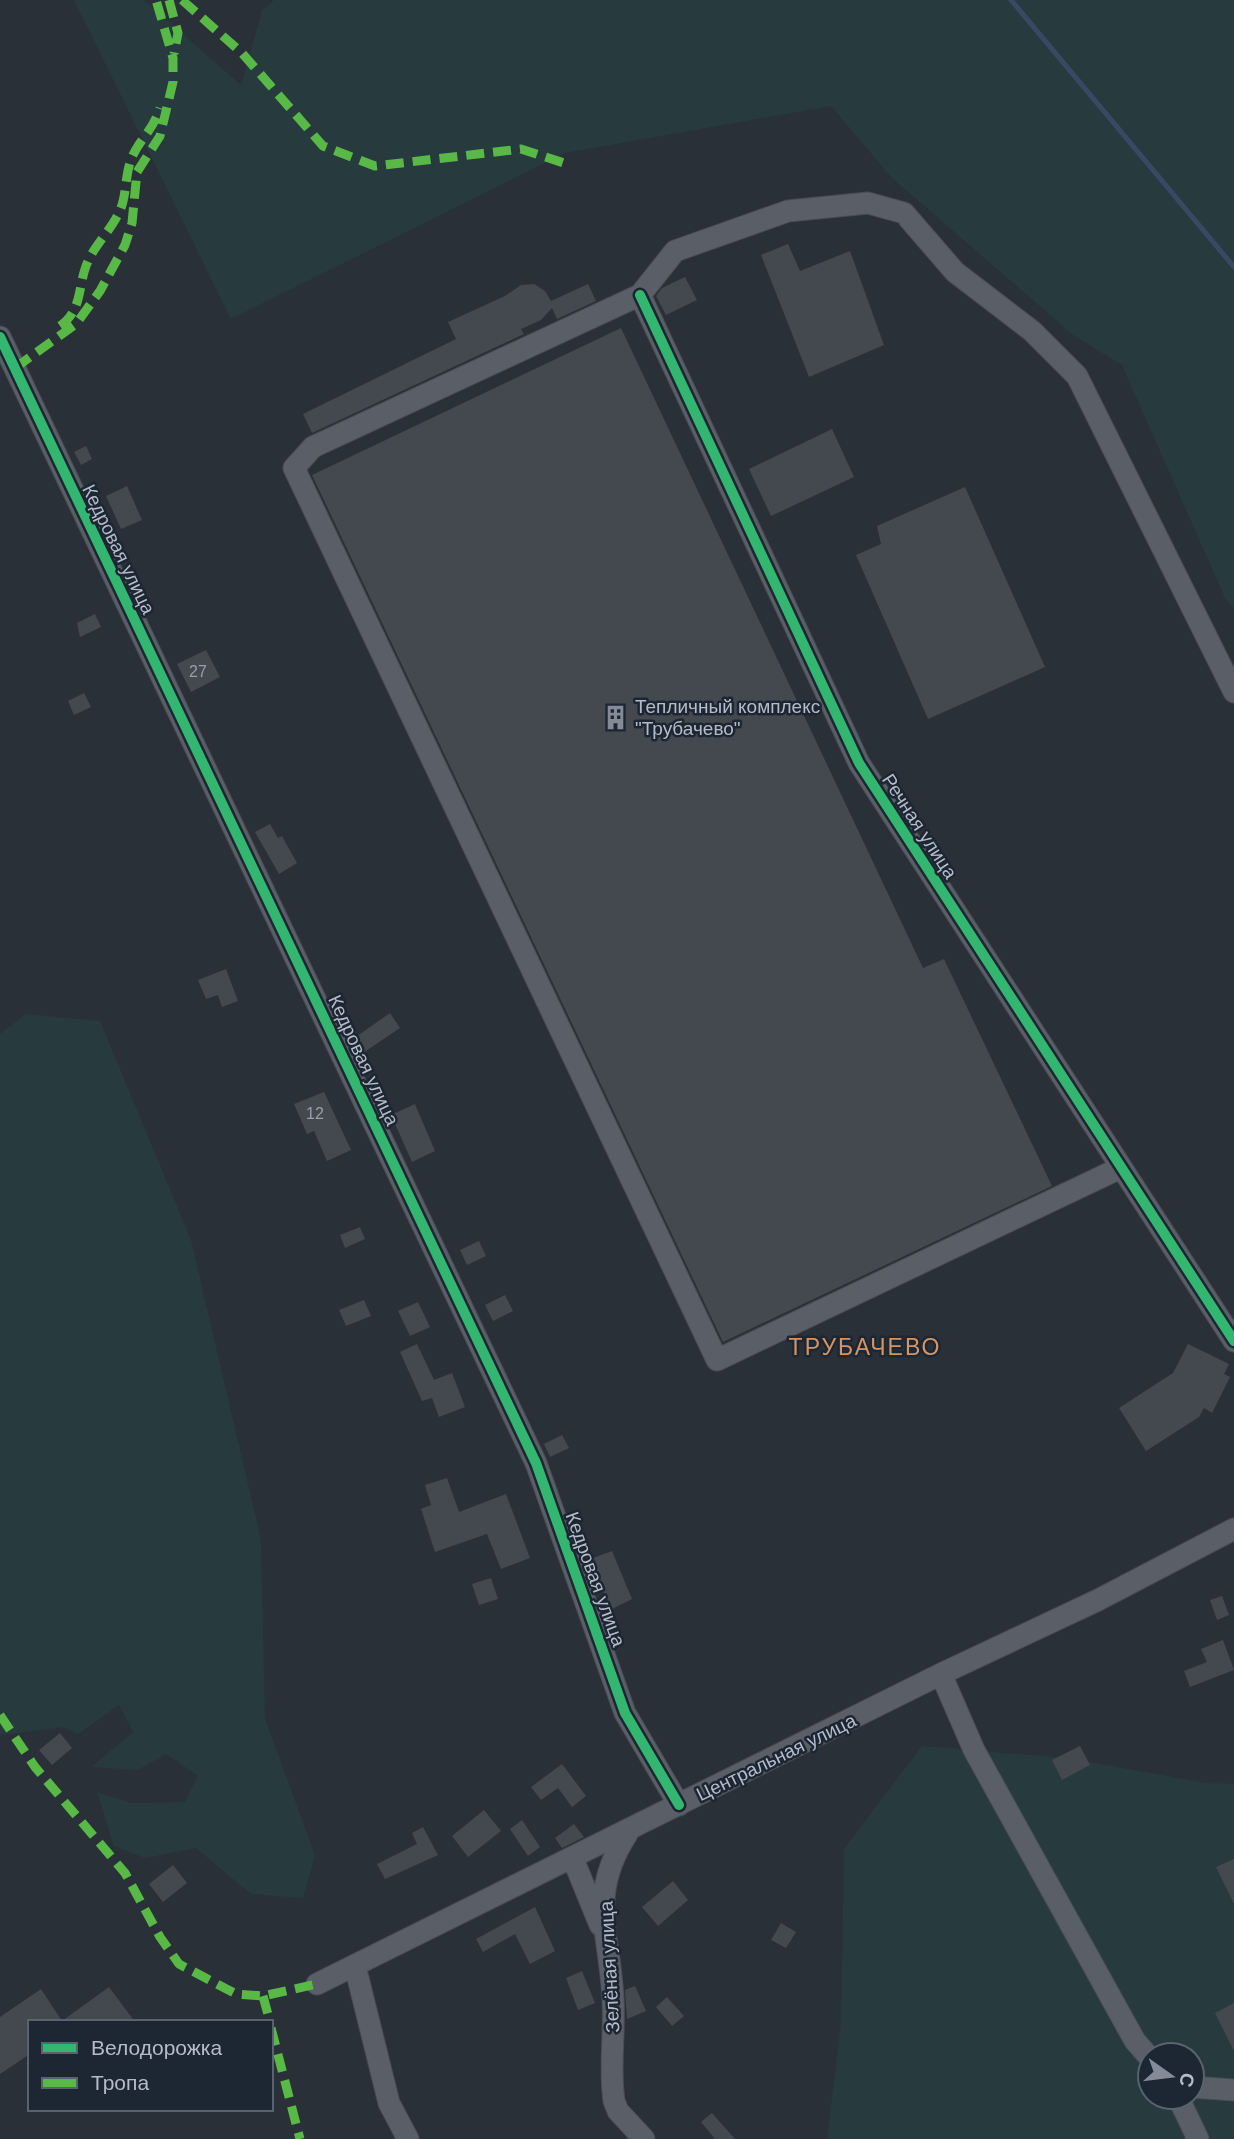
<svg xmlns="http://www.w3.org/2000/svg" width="1234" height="2139" font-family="Helvetica,sans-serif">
	<rect width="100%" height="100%" fill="#2a3038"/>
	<path fill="#273a3e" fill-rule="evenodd" d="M74,0H144L241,85L262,11L274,0H1234V608L1225,598L1122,365L1073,335L892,178L831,106L565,153L231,319Z
		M26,1014L100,1021L191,1240L261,1540L265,1719L315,1855L303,1898L251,1894L196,1848L145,1858L114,1846L97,1792L132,1803L185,1802L198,1776L166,1754L138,1770L91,1767L133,1732L119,1705L78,1734L64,1727L0,1735V1034Z
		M922,1746L1067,1758L1206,1783L1234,1784V2139H827L841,2024L844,1849ZM1150,2055H1192V2097H1150Z"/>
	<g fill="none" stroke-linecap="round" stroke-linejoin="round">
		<path stroke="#384963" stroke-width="5" d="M1011,0L1234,267"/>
	</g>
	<path fill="#444950" d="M788,244L800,271L850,251L884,345L809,377L761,255Z
		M685,277L697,300L666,315L656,296L662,288Z
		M534,284L545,291L551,301L588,284L596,301L557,319L552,308L541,320L521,329L524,334L312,433L303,414L456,339L448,322L505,296L521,285Z
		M621,328L923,968L944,959L1052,1186L723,1342L312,475Z
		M832,429L854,477L771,516L749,469Z
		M86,446L92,459L81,465L74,452Z
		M127,486L142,520L121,529L106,496Z
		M965,487L1045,667L928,719L856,555L881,544L877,526Z
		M95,614L101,627L80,637L77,623Z
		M206,650L220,677L191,692L177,664Z
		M84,693L91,707L74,715L68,701Z
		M270,824L278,838L282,836L297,863L279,874L255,832Z
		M226,969L238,1001L222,1007L218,995L206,999L198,980Z
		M390,1013L400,1028L357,1057L350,1041Z
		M324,1092L351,1150L327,1161L314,1131L307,1134L294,1104Z
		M415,1104L435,1151L412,1162L391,1115Z
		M360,1227L365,1239L345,1248L340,1235Z
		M479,1241L486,1256L467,1265L460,1250Z
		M505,1295L513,1311L493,1321L485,1305Z
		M364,1300L371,1316L346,1326L339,1310Z
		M418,1302L430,1327L410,1336L398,1311Z
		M417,1344L434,1380L452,1373L465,1407L439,1417L432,1398L422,1401L400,1352Z
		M1188,1344L1229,1364L1224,1374L1230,1377L1212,1413L1204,1408L1199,1417L1146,1451L1119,1408L1173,1373Z
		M562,1435L569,1448L550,1457L544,1444Z
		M447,1478L459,1512L506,1494L530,1558L501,1569L487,1534L435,1552L421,1509L431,1505L425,1485Z
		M612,1551L632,1599L612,1609L596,1578L591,1579L585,1561Z
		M491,1578L498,1599L479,1605L472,1584Z
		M1222,1596L1229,1615L1217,1620L1210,1600Z
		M1223,1640L1234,1670L1190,1687L1184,1671L1207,1662L1201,1649Z
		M60,1733L72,1748L52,1765L39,1750Z
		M1080,1746L1090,1765L1062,1780L1052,1760Z
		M562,1764L586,1796L572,1807L558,1788L541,1800L531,1787Z
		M484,1810L501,1831L468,1857L452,1836Z
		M522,1820L540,1847L528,1856L510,1829Z
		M574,1824L584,1837L562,1848L555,1838Z
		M423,1827L438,1855L385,1879L377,1864L417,1844L412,1833Z
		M1234,1859V1904L1216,1867Z
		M173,1865L187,1883L163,1902L149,1884Z
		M673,1881L688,1900L658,1926L642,1907Z
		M535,1907L555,1951L530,1964L515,1934L483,1952L476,1939Z
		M781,1923L796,1932L786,1948L771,1940Z
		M582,1971L595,2003L578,2010L566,1978Z
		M635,1986L646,2011L627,2019L625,1990Z
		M109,1987L135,2022H30V2054L0,2074V2017L41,1989L62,2021Z
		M667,1997L684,2016L672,2026L656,2007Z
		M1234,2003V2051L1215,2013Z
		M712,2113L735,2139H715L701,2122Z"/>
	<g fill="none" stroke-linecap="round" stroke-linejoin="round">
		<defs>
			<path id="minor" d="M640,295L859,763L1234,1341
				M0,337L536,1463L625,1713L679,1805
				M1120,1168L717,1360L294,468L313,447L640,295L675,251L788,211L868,203L904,213L955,272L1032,331L1077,376L1234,692
				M941,1674L974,1750L1135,2041L1150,2058
				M627,1834C587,1896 610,1933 613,1999C615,2033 609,2068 614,2101L618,2111L644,2139
				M573,1859L600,1925
				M355,1966L389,2103L408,2139
				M317,1984L941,1674L1098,1600L1234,1529
				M1192,2087L1234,2090
				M1178,2097L1198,2139"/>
		</defs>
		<use href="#minor" stroke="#484c53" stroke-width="23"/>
		<use href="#minor" stroke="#5a5e66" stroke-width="21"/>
		<path stroke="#58b947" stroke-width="9" stroke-dasharray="18 9" stroke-linecap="butt" d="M169,0L178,33L174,54
			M182,0L242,53L323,146L375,166L521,149L567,164
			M60,326C81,311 78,291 85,269C92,246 112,231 121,208C127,192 125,171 133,155C141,138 153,130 160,108
			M15,368L76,324L100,291L125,245L132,223L137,172L160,136L173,82V58L156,0
			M0,1715L35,1767L125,1873L160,1937L179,1964L236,1994L263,1996L317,1984
			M263,1996L270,2022
			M271,2028L300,2139"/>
		<defs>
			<path id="cycleway" d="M640,295L859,763L1234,1341
				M0,337L536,1463L625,1713L679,1805"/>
		</defs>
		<use href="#cycleway" stroke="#1d2633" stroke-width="15"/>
		<use href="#cycleway" stroke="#33b770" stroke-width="10"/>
	</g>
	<defs>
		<symbol id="building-bare" viewBox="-9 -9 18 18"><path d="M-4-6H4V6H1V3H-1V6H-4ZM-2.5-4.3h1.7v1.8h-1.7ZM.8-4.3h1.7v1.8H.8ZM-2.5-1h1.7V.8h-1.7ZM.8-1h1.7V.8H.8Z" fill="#848b96" stroke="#1d2633" stroke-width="2.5" paint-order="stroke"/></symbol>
	</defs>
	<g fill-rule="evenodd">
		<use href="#building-bare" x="598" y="700" width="35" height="35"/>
	</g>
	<g text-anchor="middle" stroke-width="5" stroke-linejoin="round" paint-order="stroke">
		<g font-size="16" fill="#989fab">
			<text x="198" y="677">27</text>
			<text x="315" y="1119">12</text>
		</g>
		<g font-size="19" fill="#b4bcc9" stroke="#1d2633">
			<text transform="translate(119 549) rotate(64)" y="7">Кедровая улица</text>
			<text transform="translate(920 826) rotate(57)" y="7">Речная улица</text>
			<text transform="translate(364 1060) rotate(65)" y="7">Кедровая улица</text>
			<text transform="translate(596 1579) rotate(70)" y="7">Кедровая улица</text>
			<text transform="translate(776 1757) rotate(-26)" y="7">Центральная улица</text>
			<text transform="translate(609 1967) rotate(-93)" y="7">Зелёная улица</text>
		</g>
		<g font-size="19" fill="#b4bcc9" stroke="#1d2633" text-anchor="start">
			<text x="635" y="713">Тепличный комплекс<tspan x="635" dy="22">"Трубачево"</tspan></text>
		</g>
		<g font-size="23" letter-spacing="2" fill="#d59563" stroke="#1d2633">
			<text x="865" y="1355">ТРУБАЧЕВО</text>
		</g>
	</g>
	<rect x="28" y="2020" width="245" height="91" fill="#1d2633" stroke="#59626f" stroke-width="2"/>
	<rect x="42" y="2043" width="35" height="10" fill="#33b770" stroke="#59626f" stroke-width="2"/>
	<text x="91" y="2055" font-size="21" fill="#b4bcc9">Велодорожка</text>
	<rect x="42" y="2078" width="35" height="10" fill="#58b947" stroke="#59626f" stroke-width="2"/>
	<text x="91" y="2090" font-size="21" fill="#b4bcc9">Тропа</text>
	<g transform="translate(1171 2076) rotate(104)"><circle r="33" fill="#1d2633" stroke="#59626f" stroke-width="2"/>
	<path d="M0-5L12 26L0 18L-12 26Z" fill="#848b96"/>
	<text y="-10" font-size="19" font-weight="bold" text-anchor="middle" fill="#b4bcc9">С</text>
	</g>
</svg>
